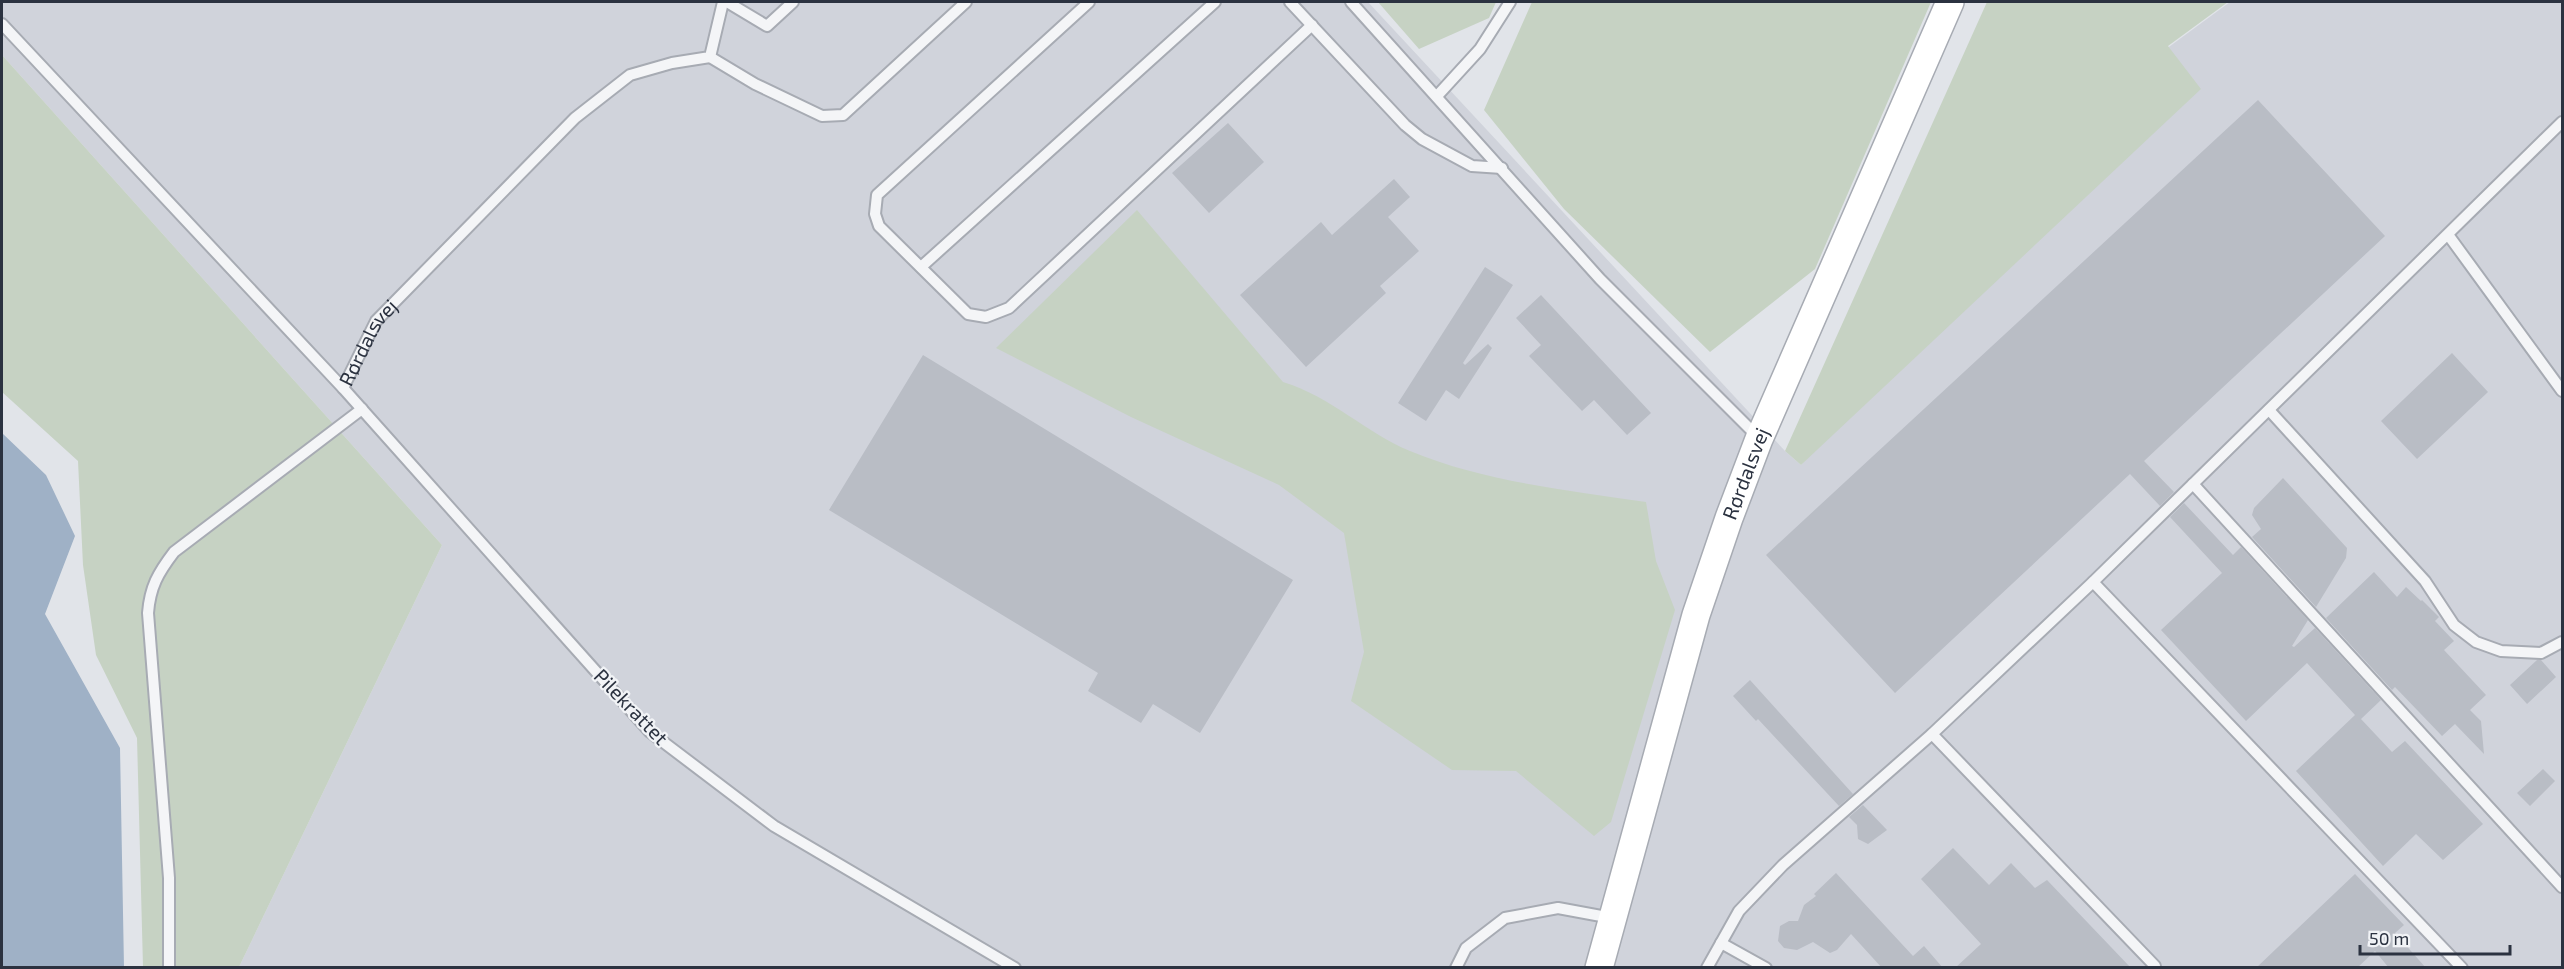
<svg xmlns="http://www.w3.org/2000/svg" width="2564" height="969" font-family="'Exo 2',sans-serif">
	<rect width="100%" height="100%" fill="#e1e4e9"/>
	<path fill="#d0d3db" d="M2,2H1368L1785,451L1801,465L2162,52L2230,2H2562V967H239L442,545L2,55Z"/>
	<path fill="#c6d2c3" d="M1378,2H1496L1489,18L1419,49Z
		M1532,2H1931L1815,269L1710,352L1564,209L1484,110Z
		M1987,2H2228L2168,46L2201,89L1801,465L1785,451Z
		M2,55L442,545L239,967H143L137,738L96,655L83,565L78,461L2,392Z
		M1137,210L1283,382C1332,397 1366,433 1410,451C1485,482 1567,490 1646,502L1656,561L1675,610L1611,822L1594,836L1516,771L1452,770L1351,701L1364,652L1344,533L1279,485L1131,417L996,348Z"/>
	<path fill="#9fb1c6" d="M2,433L46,475L75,536L45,614L120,748L124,967H2Z"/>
	<path fill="#b9bdc5" d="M2258,100L2385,236L2144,461L2174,492L2160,506L2130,474L1895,693L1766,555Z
		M1228,123L1264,162L1209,213L1172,173Z
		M1394,179L1410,197L1388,217L1419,251L1380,286L1386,293L1306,367L1240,295L1321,222L1332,235Z
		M1485,267L1513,285L1463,363L1465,365L1488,344L1492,348L1459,399L1446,390L1426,421L1398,403Z
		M1541,295L1651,413L1627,435L1594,400L1582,411L1529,356L1541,345L1516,318Z
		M2452,353L2488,392L2417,459L2381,421Z
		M923,355L1293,580L1200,733L1153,704L1141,723L1088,691L1098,673L829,510Z
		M2283,478L2347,548L2346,558L2316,607L2252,537L2261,529L2252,515L2254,508Z
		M2184,503L2233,555L2241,547L2308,620L2292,646L2294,647L2315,628L2381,700L2361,719L2392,752L2405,741L2483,824L2443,860L2416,834L2383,866L2296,771L2355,715L2307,663L2246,721L2161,630L2222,573L2170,517Z
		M2374,572L2397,597L2406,587L2421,601L2422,600L2439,617L2435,621L2454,641L2444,650L2486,695L2470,710L2481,721L2484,754L2455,724L2442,736L2395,687L2392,690L2326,618Z
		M2537,660H2541L2556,677L2527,704L2510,685Z
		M1750,680L1853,794L1839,806L1758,719L1756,721L1733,696Z
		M2543,769L2555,781L2530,806L2517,793Z
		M1863,805L1887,830L1868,844L1858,839L1857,825L1849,817Z
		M1953,848L1989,885L2011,863L2035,888L2047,880L2131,968H1955L1981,944L1921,879Z
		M1836,873L1913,956L1924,946L1943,968H1882L1851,934L1837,950L1830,953L1813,942L1797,950L1784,948L1778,941L1780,926L1789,921H1798L1804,905L1816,896L1814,894Z
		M2355,874L2404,925L2395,933L2426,968H2389L2375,951L2357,968H2256Z"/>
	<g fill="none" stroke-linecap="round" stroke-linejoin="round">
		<defs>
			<g id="lane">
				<path d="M727,2L767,26L793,2"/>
				<path d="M1089,2L877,195L875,214L879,226L968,314L986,317L1009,308L1312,25"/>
				<path d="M1290,2L1405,125L1422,139L1472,166L1502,168"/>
				<path d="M1351,2L1600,279L1759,438"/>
				<path d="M2,24L343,388L650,732L774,826L1015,968"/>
				<path d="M710,57L755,84L822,116L843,115L966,2"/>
				<path d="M1437,96L1480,49L1510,2"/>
				<path d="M2449,236L2562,391"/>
				<path d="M921,267L1215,2"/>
				<path id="s1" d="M343,388L376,321L575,118L630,75L672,63L710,57L723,2"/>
				<path d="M2269,410L2425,581L2454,625L2476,642L2501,651L2541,653L2562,642"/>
				<path d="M2193,484L2562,887"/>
				<path d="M2093,582L2462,968"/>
				<path d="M1932,734L2155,966"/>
				<path d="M1721,943L1766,968"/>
				<path d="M169,968V878L148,613C150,587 158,573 174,552L362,409"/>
				<path d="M1456,968L1466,948L1505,918L1558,908L1612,918"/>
				<path d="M1707,968L1739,911L1783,865L1932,734L2093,582L2562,122"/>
			</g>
			<g id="secondary">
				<path id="s2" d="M1599,968L1696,615L1729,518L1759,439L1950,2"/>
			</g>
		</defs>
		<use href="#lane" stroke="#a7abb3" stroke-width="14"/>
		<use href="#secondary" stroke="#a7abb3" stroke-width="30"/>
		<use href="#lane" stroke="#f4f5f7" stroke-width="10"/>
		<use href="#secondary" stroke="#fff" stroke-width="27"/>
	</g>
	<g text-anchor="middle" stroke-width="4.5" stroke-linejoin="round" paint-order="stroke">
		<g font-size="20" fill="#2b3240" stroke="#f1f3f6">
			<text dy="7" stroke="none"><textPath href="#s1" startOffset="52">Rørdalsvej</textPath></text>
			<text dy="7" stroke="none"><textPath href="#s2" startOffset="516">Rørdalsvej</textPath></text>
			<text transform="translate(631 707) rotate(46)" y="7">Pilekrattet</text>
		</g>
	</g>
	<rect width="2564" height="969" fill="none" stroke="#2b3240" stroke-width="6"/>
	<path d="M2360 945v9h150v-9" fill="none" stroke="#2b3240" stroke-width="3"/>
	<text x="2369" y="945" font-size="18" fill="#2b3240" stroke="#f1f3f6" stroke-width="4.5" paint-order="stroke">50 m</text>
</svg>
